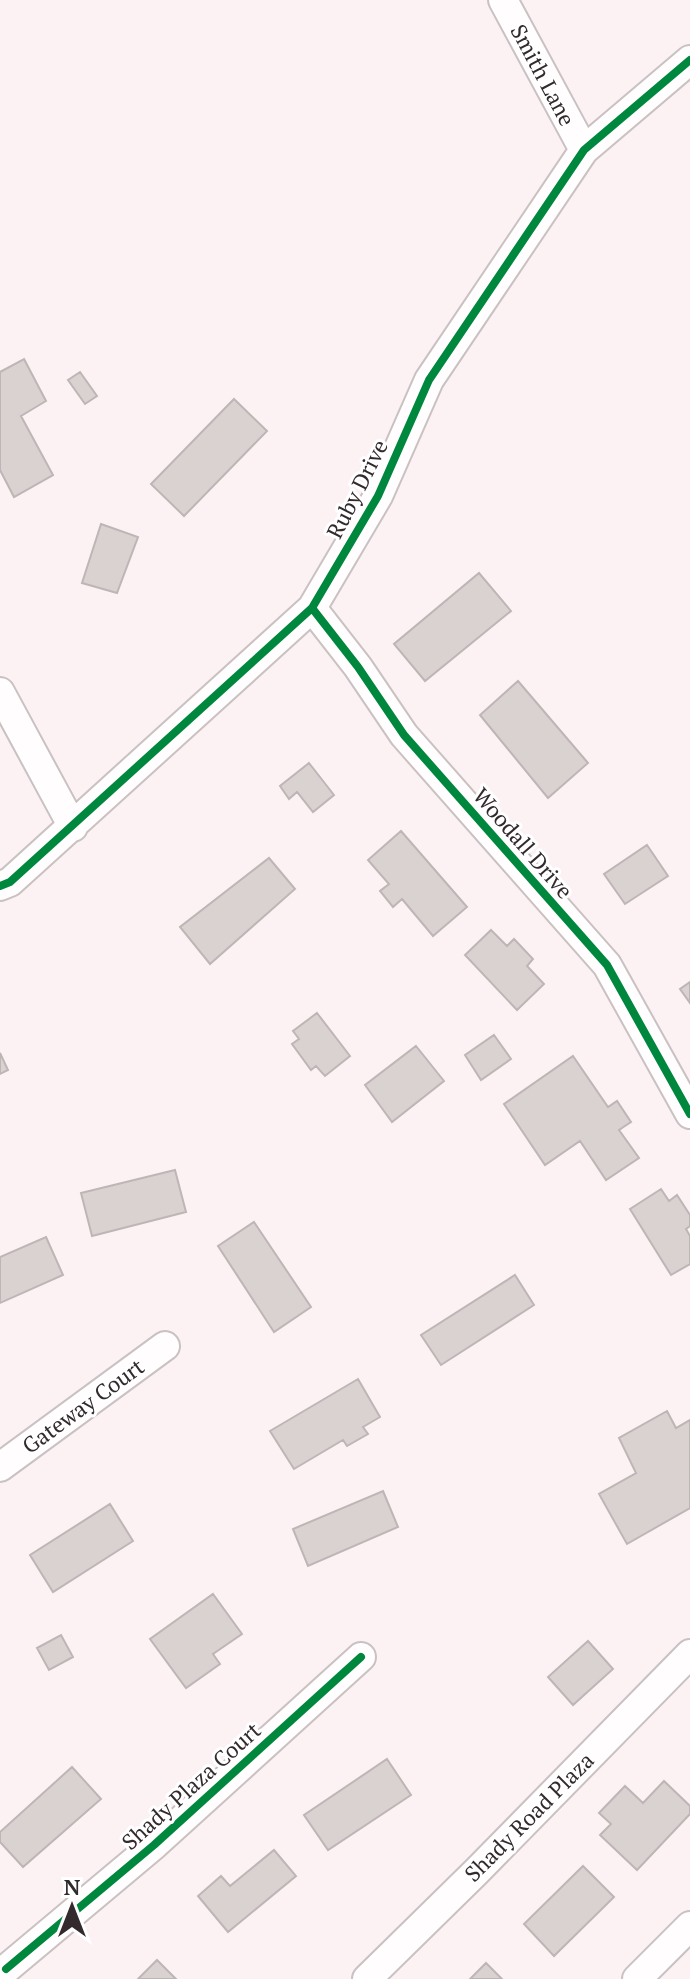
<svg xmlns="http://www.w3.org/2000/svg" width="690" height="1979" font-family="'PT Serif',serif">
	<rect width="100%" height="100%" fill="#fcf2f4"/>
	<path fill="#d9d2d1" stroke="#beb6b6" stroke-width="2" d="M24,359L46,401L21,416L53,475L14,497L0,470V372Z
		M80,372L97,396L85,404L68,380Z
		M234,399L267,431L184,516L151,484Z
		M101,524L138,537L117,593L82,583Z
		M479,573L511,611L425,681L394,644Z
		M518,681L588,763L548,798L480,715Z
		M309,763L334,795L313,812L297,792L289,799L280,786Z
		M401,831L467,907L433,936L402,899L393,907L380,891L389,884L368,860Z
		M647,845L668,876L625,904L604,874Z
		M269,858L295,889L210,964L180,927Z
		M491,930L507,946L514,939L533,959L527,966L544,984L517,1010L465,955Z
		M690,982V1003L680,989Z
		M317,1013L350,1056L325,1076L316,1066L311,1070L292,1044L299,1039L293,1031Z
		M494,1035L511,1059L481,1080L465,1055Z
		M416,1046L444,1081L392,1122L365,1085Z
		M0,1053L8,1070L0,1074Z
		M573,1056L608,1107L617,1101L631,1122L619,1130L639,1158L606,1180L580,1141L545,1165L504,1104Z
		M175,1170L186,1212L92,1236L81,1193Z
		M661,1189L669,1201L677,1195L690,1215V1226L686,1229L690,1236V1264L671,1275L630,1209Z
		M254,1222L311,1307L274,1332L218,1246Z
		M46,1237L63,1275L0,1303V1257Z
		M515,1275L534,1305L441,1365L421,1335Z
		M358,1379L380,1417L363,1427L368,1434L347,1446L343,1440L294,1469L270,1431Z
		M667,1411L676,1428L690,1420V1508L627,1544L599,1494L636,1473L619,1438Z
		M383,1491L398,1527L308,1566L293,1529Z
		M110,1504L133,1541L53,1592L30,1555Z
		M213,1594L242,1634L213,1654L220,1664L186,1688L150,1639Z
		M61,1635L73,1657L49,1670L37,1648Z
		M588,1641L613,1669L573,1705L548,1677Z
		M387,1759L411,1795L328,1850L304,1815Z
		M72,1767L101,1799L23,1867L0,1842V1832Z
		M664,1781L690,1806V1814L637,1870L600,1835L611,1824L599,1813L625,1786L643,1803Z
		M274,1850L296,1876L228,1932L198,1896L221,1876L230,1886Z
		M583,1866L614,1897L554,1956L524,1924Z
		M157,1960L176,1979H138Z
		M486,1963L502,1979H470Z"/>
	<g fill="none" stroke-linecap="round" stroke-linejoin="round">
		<defs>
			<path id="street" d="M503,0L584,150
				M312,608L358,667L404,735L607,965L690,1114
				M0,692L73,827
				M0,886L10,882L312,608L378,496L429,380L584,150L690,60
				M0,1467L165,1346
				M6,1969L154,1845L361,1657
				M367,1979L476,1872L690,1654
				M637,1979L690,1926"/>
		</defs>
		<use href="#street" stroke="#c9c1c2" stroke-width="32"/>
		<use href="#street" stroke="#fffdfd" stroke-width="28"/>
		<defs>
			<path id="cycleway" d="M312,608L358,667L404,735L607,965L690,1114
				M0,886L10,882L312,608L378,496L429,380L584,150L690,60
				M6,1969L154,1845L361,1657"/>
		</defs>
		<use href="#cycleway" stroke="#fff" stroke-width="13"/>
		<use href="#cycleway" stroke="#00873e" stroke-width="8"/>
	</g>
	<g text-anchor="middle" stroke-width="6" stroke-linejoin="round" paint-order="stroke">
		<g font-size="22" fill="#322a2c" stroke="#fff">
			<text transform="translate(543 75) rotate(62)" y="8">Smith Lane</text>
			<text transform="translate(357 489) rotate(-63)" y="8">Ruby Drive</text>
			<text transform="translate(523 843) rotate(49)" y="8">Woodall Drive</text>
			<text transform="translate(83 1406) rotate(-36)" y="8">Gateway Court</text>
			<text transform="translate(191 1786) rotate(-42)" y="8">Shady Plaza Court</text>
			<text transform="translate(529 1817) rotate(-45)" y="8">Shady Road Plaza</text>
		</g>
	</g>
	<g transform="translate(72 1907)" stroke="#ffffff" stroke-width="6" paint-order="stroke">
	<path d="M0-6L14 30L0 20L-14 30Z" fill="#322a2c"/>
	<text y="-12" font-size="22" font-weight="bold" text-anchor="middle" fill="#322a2c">N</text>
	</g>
</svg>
